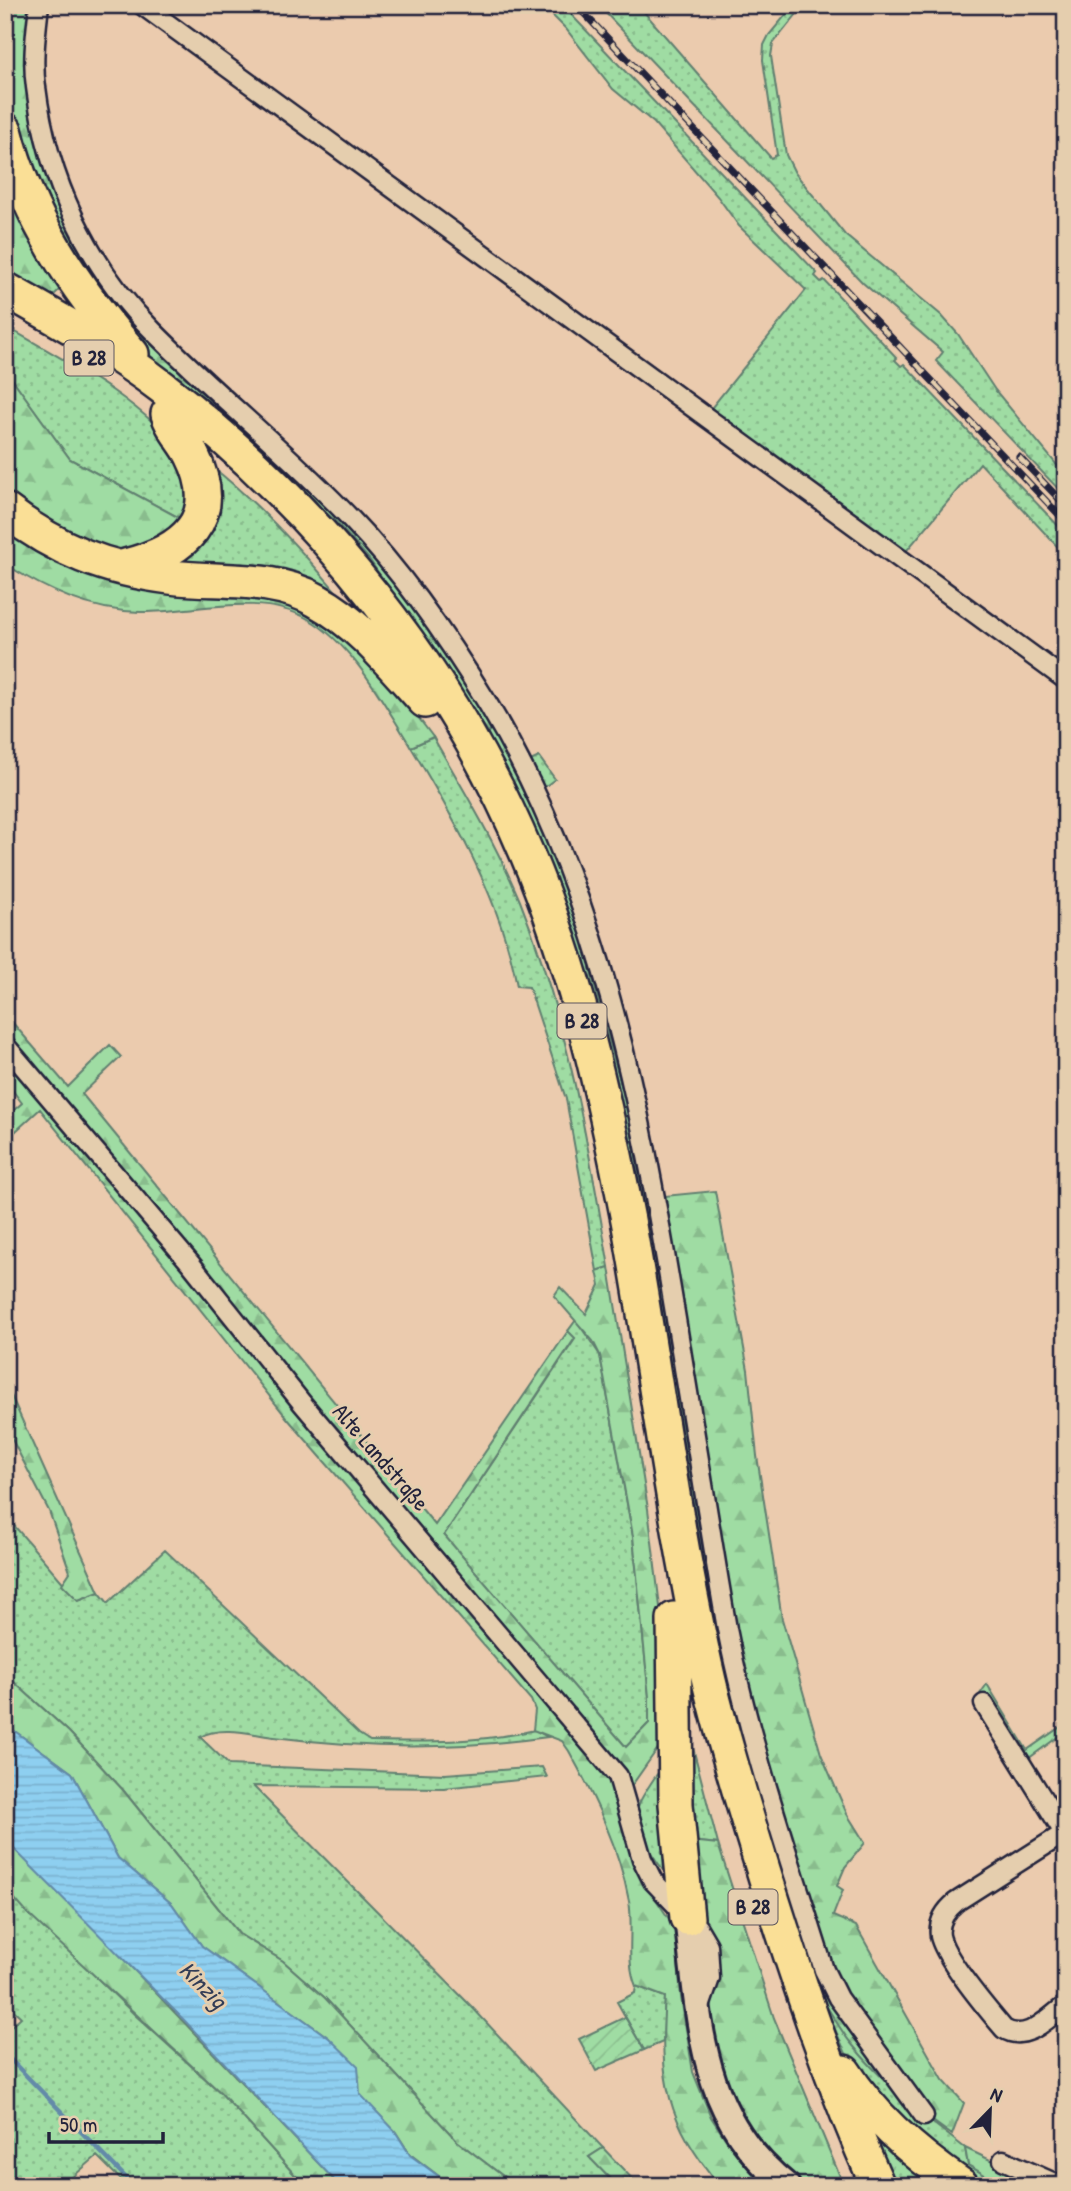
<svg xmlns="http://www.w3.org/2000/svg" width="1071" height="2191" font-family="'Patrick Hand',sans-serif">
	<defs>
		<pattern id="grass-dots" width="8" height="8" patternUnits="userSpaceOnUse" patternTransform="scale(1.75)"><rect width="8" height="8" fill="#9fdca3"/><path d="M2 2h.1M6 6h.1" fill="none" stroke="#89bc8d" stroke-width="1.8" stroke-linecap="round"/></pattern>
		<pattern id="forest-firs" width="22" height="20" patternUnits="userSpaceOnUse" patternTransform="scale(1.75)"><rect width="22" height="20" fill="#9fdca3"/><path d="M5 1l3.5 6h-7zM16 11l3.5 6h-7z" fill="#89bc8d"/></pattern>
		<pattern id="park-tufts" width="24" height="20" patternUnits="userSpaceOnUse" patternTransform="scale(1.75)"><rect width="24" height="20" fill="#9fdca3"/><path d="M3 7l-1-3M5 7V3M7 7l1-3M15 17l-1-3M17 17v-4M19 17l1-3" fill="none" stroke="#89bc8d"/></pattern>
		<pattern id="garden-furrows" width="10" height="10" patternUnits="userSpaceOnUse" patternTransform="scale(1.75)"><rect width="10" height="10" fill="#9fdca3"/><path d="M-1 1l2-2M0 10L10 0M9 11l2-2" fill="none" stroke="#89bc8d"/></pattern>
		<pattern id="water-rules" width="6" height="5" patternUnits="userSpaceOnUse" patternTransform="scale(1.75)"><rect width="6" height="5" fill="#8ecff0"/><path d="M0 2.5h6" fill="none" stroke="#7ab1cf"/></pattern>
	</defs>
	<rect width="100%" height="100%" fill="#ebcbae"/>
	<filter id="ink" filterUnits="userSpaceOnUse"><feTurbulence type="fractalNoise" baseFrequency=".0143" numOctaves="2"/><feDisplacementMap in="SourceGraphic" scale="14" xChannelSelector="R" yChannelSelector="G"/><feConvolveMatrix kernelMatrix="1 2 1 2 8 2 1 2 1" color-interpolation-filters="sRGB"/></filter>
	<g filter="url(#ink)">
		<path fill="url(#grass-dots)" stroke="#607f6f" stroke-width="2" d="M542,5H562L817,273L815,276L821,282L824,280L897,358L895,360L901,366L904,364L1066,534V556L980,463L898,561L704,417L806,290L739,226L718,197L654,123L613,89L566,29Z
			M598,5H635L645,13L771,158L777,155L763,60L764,45L769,35L794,5H804L773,44L771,56L786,155L795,173L845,235L941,315L958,334L995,390L1066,476V497L936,361L943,352L863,283Z
			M5,326C70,363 142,400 188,460L185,521L70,459L5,369Z
			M195,390L337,522L369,559L488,731L497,725L520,766L539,757L555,779L535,794L600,965L591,968L629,1114L721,1663L822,1991L820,1996L924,2116L965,2148L968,2165L1004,2186H887L854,2071L818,1992L725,1705L657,1327L492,757L188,392Z
			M210,465C259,504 299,547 339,595L149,568L179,556Z
			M433,737C464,790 496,844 520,901C567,1019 588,1143 609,1267L597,1271L566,1099L529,987L517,986C502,902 455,820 411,747Z
			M576,1320L600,1355L633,1537L649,1697V1723L626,1747L444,1535L575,1339L568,1331Z
			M5,1515L78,1600L99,1592L108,1603L165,1550L359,1734L370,1741C427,1742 480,1743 535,1730L548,1737C453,1750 369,1749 274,1737C252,1734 220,1725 200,1737L229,1765L445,1774L542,1767L547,1777L444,1788L253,1786L471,2006L603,2148L589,2157L617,2186H516L457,2141L325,1998L283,1961L239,1934L123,1790L69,1732L5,1674Z
			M987,1684L1027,1750L1066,1723V1731L1025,1761L980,1694Z
			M685,1717L718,1844L691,1841Z
			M668,1758L667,1867L663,1870C653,1856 633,1830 637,1810C639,1797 660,1771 668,1758Z
			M5,1888L135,2015L221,2093L305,2186H127L97,2156L62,2186H15L5,2170V2025L9,2028L21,2017L5,2002Z
			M636,1986L665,1997L663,2042L644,2050L617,2002L635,1993Z"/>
		<path fill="url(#forest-firs)" stroke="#607f6f" stroke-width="2" d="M5,5H36L33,83L94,258L355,525L497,725L488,732L369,559L336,522L195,390L188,392L133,339L89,288L14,136L5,94Z
			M5,161L66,283L49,300L5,276Z
			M5,369L70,459L185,521C174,529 159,546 146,550C103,562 36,518 5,490Z
			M5,521L297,600L374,659L433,737L411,747C384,704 354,645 308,619C259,591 193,613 140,612C90,611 46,590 5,564Z
			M600,965L655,1197L715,1191L748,1370L757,1456L782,1619L821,1754L847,1814L865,1843L845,1867L837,1886L843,1890L833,1916L856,1926L943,2080L964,2103L952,2135C914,2109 879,2078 850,2042C839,2028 830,2011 820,1996L822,1990L721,1663L629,1114L590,968Z
			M5,1014L68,1087L110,1045L121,1057L82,1094L435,1525L568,1331L575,1338L444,1535L626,1747L649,1723V1697L633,1536L600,1355L593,1341L554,1296L560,1287L586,1314L600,1285L597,1271L609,1267L648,1509L661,1615L663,1741L630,1788L645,1883L675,1928L681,1997L693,2072L711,2117L732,2149L764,2186H720C666,2121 659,2080 665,1997L636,1986C625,1961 634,1928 629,1901C619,1847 595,1798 569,1751L562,1741L533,1730L535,1710L531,1700L287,1418L40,1109L5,1141V1118L22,1103L7,1083L21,1064L13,1054L5,1059Z
			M5,1382L99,1592L78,1600L62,1584L70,1572L49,1511L5,1426Z
			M5,1674L69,1732L123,1790L239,1934L283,1961L325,1998L457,2141L516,2186H452L410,2154L395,2131L359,2094L329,2038L202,1946L172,1904L118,1858L72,1773L5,1724Z
			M5,1840L32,1863L340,2186H305L221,2093L27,1913L5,1888Z
			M690,1841L718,1844L774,2018L844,2186H807L795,2181L739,2121L714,2054L693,1912Z
			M603,2148L639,2186H617L589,2157Z"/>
		<path fill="url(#park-tufts)" stroke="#607f6f" stroke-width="2" d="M965,2148L1045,2186H1004L968,2165Z"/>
		<path fill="url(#garden-furrows)" stroke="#607f6f" stroke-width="2" d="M625,2017L644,2050L596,2071L579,2039Z"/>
		<path fill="url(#water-rules)" stroke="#638aa8" stroke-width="2" d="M5,1724L72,1773L118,1858L172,1904L202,1946L329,2038L358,2066L360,2094L395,2131L410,2155L452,2186H340L337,2183L184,2020L5,1840Z"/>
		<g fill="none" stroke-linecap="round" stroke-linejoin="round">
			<path stroke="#638aa8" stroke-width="4.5" d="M5,2054L134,2186"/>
			<defs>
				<path id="street" d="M39,5C36,32 32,61 36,87C47,178 88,266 153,331C217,396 289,453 352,520C404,574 449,640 488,704C600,889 640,1102 675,1313C692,1419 709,1524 727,1629C750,1745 789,1857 824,1970L838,1998L924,2116
					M142,5L1066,680
					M5,1045L191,1264L302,1403L618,1776L642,1859L653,1881L698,1928L708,1945L710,1978L700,2007
					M984,1704L1066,1836
					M1066,1832L956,1902C945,1911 938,1922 940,1936C945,1959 987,2009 1004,2029C1027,2043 1047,2018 1066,2005
					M1003,2160L1061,2186"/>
				<path id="secondary" d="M687,1918C700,2021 698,2115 787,2186"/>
				<path id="highway" d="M5,130C27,217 74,287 132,354
					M5,289C58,319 114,350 162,387C320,510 449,669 527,854C576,970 604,1096 628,1220C656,1373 674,1529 709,1681C725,1748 746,1814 766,1879C799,1984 833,2086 878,2186
					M5,510C57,550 105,569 170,577C219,583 272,575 316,600C360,624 392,665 425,701
					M126,566C184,551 224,519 192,455C185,441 173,430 168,414
					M674,1619L676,1804L687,1918
					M844,2072C874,2119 916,2155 962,2186"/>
			</defs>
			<use href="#street" stroke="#22223b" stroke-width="23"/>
			<use href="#secondary" stroke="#22223b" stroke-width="30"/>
			<use href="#highway" stroke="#22223b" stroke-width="38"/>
			<use href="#street" stroke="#e5ceae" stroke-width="18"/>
			<use href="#secondary" stroke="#e5ceae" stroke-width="24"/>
			<use href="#highway" stroke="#fadf96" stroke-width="33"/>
			<defs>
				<path id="rail" d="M576,5L1066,522
					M1019,457L1066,506"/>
			</defs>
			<use href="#rail" stroke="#22223b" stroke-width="7"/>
			<use href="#rail" stroke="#e5ceae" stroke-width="4.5" stroke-dasharray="13" stroke-linecap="butt"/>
		</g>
	</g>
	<g text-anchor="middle" stroke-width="6" stroke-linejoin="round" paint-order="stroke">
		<g fill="#e5ceae" stroke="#5c565e" stroke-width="2">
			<rect x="64.5" y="340.5" width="49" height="35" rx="5"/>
			<rect x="557.5" y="1003.5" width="49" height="35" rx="5"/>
			<rect x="728.5" y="1889.5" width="49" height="35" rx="5"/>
		</g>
		<g font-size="21" font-weight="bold" fill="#22223b">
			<text x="89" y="365">B 28</text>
			<text x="582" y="1028">B 28</text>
			<text x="753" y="1914">B 28</text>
		</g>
		<g font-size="23" fill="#22223b" stroke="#e5ceae">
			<text transform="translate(381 1457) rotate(49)" y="8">Alte Landstraße</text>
		</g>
		<g font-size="24" font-style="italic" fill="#323c56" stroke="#e5ceae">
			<text transform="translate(203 1985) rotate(45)" y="8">Kinzig</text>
		</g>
	</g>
	<rect width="1071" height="2191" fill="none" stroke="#e5ceae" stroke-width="28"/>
	<rect x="14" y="14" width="1043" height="2163" fill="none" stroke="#22223b" stroke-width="2.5" filter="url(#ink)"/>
	<g transform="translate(990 2110) rotate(23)" stroke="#e5ceae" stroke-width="5" paint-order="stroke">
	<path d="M0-5L12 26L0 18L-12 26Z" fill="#22223b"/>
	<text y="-10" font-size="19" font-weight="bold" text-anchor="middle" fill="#22223b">N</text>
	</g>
	<path d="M49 2132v10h114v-10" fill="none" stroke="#22223b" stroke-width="3.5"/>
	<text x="60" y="2132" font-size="21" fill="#22223b" stroke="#e5ceae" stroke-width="5" paint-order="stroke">50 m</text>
</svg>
